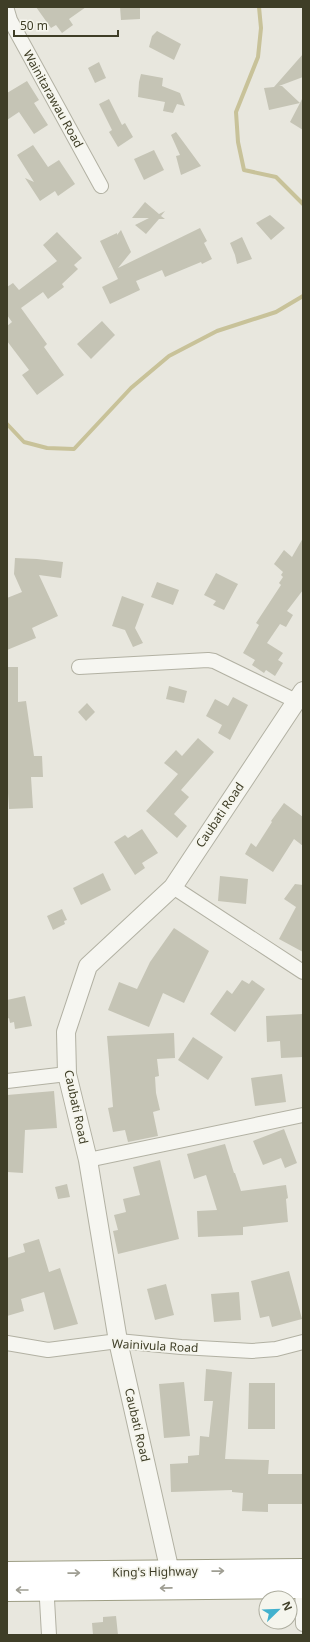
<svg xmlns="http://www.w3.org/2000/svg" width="310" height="1642" font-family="'Noto Sans',sans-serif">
	<rect width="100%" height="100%" fill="#e8e7de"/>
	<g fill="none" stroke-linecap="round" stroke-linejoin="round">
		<path stroke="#c8c299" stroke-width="4" d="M259,7L261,28L258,57L236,112L238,142L244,170L276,177L303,204
			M7,424L24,442L47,448L74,449L131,388L169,356L217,331L276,312L303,296"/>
	</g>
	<path fill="#c5c4b5" d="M36,7H86L69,19L73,25L62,33L56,25L51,28Z
		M120,7H140V19L121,20Z
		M157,31L181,44L174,60L149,47L152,36Z
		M303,54V77L279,86H282L300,103L303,97V130L290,122L300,103L269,110L264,88L274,87Z
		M99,62L106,78L95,83L88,68Z
		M141,74L163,78L162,86L180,93L185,106L177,104L173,113L163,111L165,102L138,97L139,82Z
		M27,81L39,100L34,103L48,125L34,134L19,112L7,120V93Z
		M109,99L122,125L125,123L133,137L118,147L109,132L112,130L99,104Z
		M176,132L201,166L181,175L176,156L180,155L171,135Z
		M33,145L48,167L59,160L75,184L58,196L55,191L40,201L25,178L34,182L17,155Z
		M154,150L164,170L144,180L134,159Z
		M145,202L159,214L165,211L161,216L165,219H159L146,234L135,225L149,218H132Z
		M270,215L285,228L271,240L256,223Z
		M200,228L207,241L204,243L212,259L202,264L201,262L165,277L162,270L136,281L140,290L110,304L102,287L118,279L100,241L117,233V235L121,230L131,252L118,268Z
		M57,232L82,258L74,265L78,269L62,284L64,287L48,299L43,292L21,308L47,344L44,347L64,375L37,395L22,375L29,370L7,341V326L12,322L7,315V287L13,283L19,290L57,261L43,245Z
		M242,237L252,259L237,264L235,255L230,243Z
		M102,321L115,335L91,359L77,344Z
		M303,538V590L287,611L293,615L286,627L280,624L267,643L283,653L278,660L283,663L275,676L266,670L264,673L252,665L255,660L243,653L259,625L256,623L281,585L279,583L283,577L281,575L283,572L274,564L284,550L292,557Z
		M15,558L37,559L63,562L61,578L39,575L58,616L32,628L36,638L7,650V598L22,592L14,574Z
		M216,573L238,584L224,610L213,605L216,601L204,595Z
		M157,582L179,590L173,605L151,597Z
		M122,596L144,604L135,628L143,643L133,647L125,630L112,626Z
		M7,667H18V702L26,701L34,756H42L43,777H31L33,808L9,809L7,777Z
		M169,686L187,691L184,703L166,699Z
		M233,697L248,705L230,740L218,733L222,725L206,716L215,699L228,706Z
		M87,703L95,712L86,721L78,712Z
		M198,738L214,752L181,790L189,797L174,814L187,826L177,838L146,811L178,774L164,763L176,750L182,756Z
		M284,803L303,817V846L294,839L273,872L245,854L251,843L256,847L272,822L271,821Z
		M142,829L158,853L142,863L145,868L135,875L114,842L125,835L128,838Z
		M103,873L111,890L81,905L73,888Z
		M220,876L248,879L246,904L218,901Z
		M295,884L303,885V952L279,939L296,907L284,899Z
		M62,909L67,920L64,921L65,924L53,930L47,916Z
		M174,928L209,951L184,1003L163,993L149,1027L108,1010L119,982L137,989L150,962Z
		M242,980L249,984L252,980L265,989L235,1032L210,1014L227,990L232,994Z
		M25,996L32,1026L15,1029L14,1022L10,1023L9,1018L7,1019V1000Z
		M303,1014V1057L281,1058L280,1041L267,1042L266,1016Z
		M174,1033L175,1058L157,1059L159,1076L155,1077L156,1093L160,1110L153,1112L158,1136L128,1142L125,1130L113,1132L108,1108L113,1107L107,1036Z
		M193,1037L223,1057L208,1080L178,1060Z
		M282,1074L286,1102L255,1106L251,1078Z
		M54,1091L57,1128L25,1130L23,1173L7,1172V1095Z
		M284,1129L297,1163L285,1168L281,1158L263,1165L253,1141Z
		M225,1144L234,1173H235L241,1191L286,1185L288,1198L286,1199L288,1222L243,1227V1235L198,1237L197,1211L217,1210L206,1175L194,1179L187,1154Z
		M160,1160L179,1239L118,1254L113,1231L118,1230L114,1215L126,1212L123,1199L140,1195L133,1167Z
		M67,1184L70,1197L58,1199L55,1187Z
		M39,1239L49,1272L60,1268L78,1324L54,1330L44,1292L21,1299L24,1311L7,1316V1258L25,1252L23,1244Z
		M289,1271L302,1319L272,1327L269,1316L260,1318L251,1281Z
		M166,1284L174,1315L155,1320L147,1289Z
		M239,1292L241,1320L214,1322L211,1294Z
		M206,1369L232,1372L225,1459L269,1460L268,1474H303V1504H268V1512L242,1511L243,1493L232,1492V1490L171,1492L170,1464L188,1463V1456L199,1455L200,1436L209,1437L213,1401H204Z
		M184,1382L190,1436L164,1438L159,1384Z
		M249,1383H275V1429H248Z
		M116,1616L118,1635H93L92,1623L103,1622V1617Z"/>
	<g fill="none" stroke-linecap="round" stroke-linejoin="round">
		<defs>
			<path id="minor" d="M7,10L10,20L101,186
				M79,667L208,660L214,661L296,701
				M173,887L303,972
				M7,1081L67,1074
				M88,1160L303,1115
				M7,1343L48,1350L118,1341L181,1347L252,1351L276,1349L303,1342
				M302,1579L303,1624
				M46,1582L49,1635"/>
			<path id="tertiary" d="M170,1572L118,1341L88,1160L67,1074L66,1032L88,966L173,887L303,691"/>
			<path id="trunk" d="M7,1573L303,1570
				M7,1590L303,1587"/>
		</defs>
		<use href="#minor" stroke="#b2b1a3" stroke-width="16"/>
		<use href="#tertiary" stroke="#b2b1a3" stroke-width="20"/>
		<use href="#trunk" stroke="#9e9e85" stroke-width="24"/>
		<use href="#minor" stroke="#f6f6f1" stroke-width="14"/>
		<use href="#tertiary" stroke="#f6f6f1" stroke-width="18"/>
		<use href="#trunk" stroke="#fff" stroke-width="22"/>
	</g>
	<defs><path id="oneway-shaft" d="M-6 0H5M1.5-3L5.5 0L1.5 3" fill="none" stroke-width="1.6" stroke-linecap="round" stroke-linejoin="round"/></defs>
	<g stroke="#9f9e93">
		<use href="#oneway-shaft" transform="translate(218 1571) rotate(-1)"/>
		<use href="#oneway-shaft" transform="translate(74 1573) rotate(-1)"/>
		<use href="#oneway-shaft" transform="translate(166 1588) rotate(179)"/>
		<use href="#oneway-shaft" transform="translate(22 1590) rotate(180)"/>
	</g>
	<g text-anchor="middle" stroke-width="3.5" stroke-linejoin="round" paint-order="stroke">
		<g font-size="12" fill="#3f3e27" stroke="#f5f5ed">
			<text transform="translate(53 99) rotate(61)" y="4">Wainitarawau Road</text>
			<text transform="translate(220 815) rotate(-56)" y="4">Caubati Road</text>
			<text transform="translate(76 1107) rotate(78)" y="4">Caubati Road</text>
			<text transform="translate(155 1346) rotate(3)" y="4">Wainivula Road</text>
			<text transform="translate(137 1425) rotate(77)" y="4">Caubati Road</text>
			<text transform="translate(155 1572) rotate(-1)" y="4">King's Highway</text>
		</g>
	</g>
	<rect width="310" height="1642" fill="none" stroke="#3f3e27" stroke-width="16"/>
	<g transform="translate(278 1610) rotate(67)"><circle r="19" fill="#f5f5ed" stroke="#acac9e"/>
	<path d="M0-3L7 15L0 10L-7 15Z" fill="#42b1ce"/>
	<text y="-6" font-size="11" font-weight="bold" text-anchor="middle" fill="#3f3e27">N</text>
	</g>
	<path d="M14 30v6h104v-6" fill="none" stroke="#3f3e27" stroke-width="2"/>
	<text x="20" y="30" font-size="12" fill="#3f3e27" stroke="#f5f5ed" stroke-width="3" paint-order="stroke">50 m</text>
</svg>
